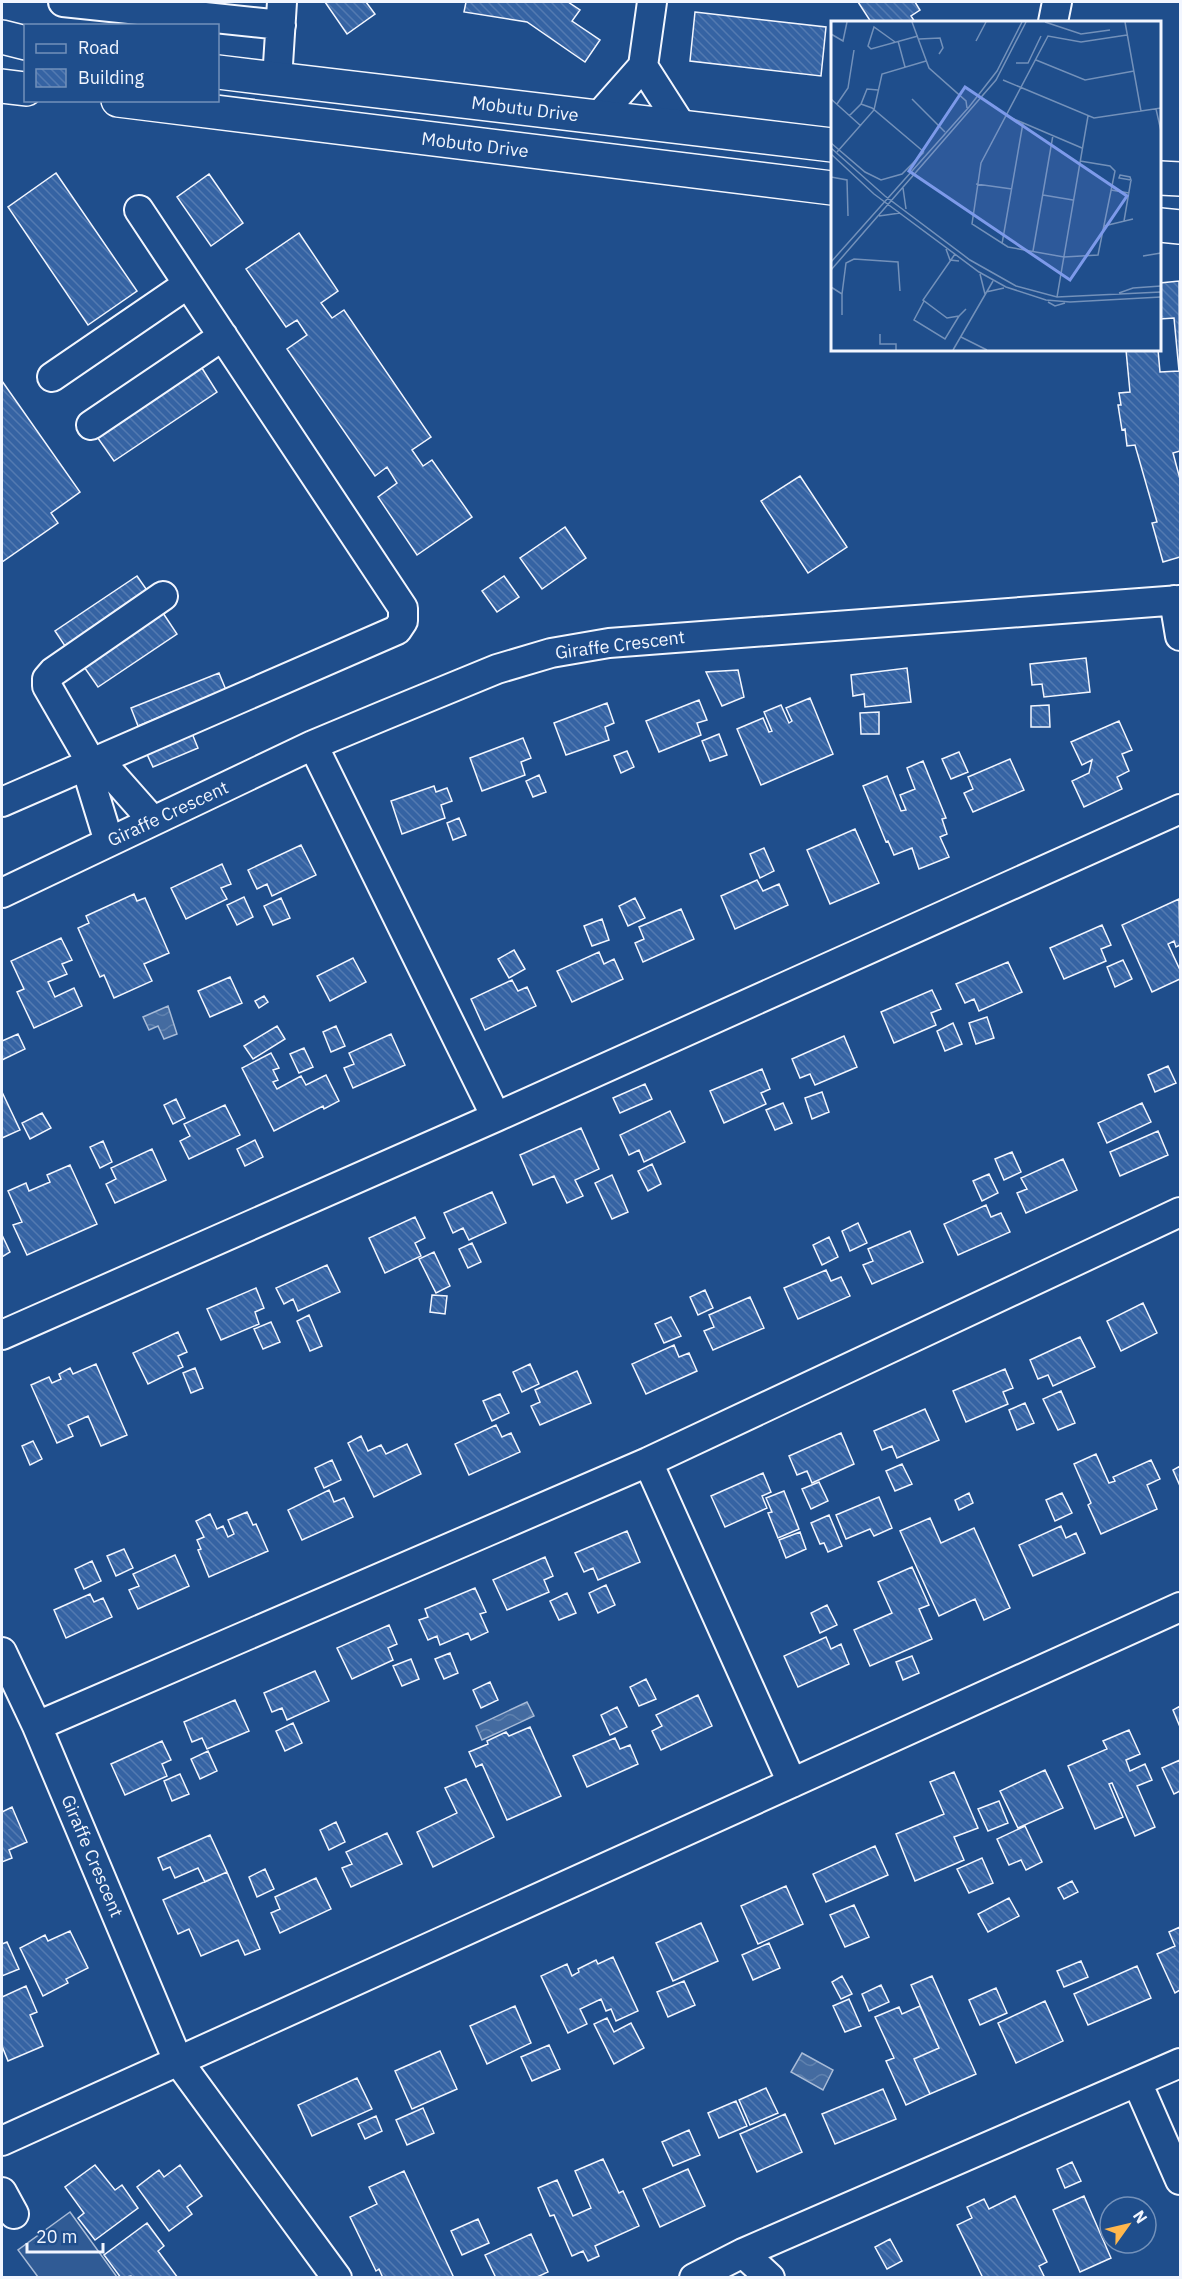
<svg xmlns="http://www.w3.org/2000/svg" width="1182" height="2279" font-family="'IBM Plex Sans',sans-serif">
	<defs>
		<pattern id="water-waves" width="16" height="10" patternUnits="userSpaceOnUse" patternTransform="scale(1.5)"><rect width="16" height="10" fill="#446ba0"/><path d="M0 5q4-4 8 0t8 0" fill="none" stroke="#5f81ae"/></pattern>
		<pattern id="building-back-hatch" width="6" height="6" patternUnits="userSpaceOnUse" patternTransform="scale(1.5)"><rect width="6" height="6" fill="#3563a3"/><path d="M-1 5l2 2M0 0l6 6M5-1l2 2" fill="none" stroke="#537ab1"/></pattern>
	</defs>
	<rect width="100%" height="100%" fill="#1f4e8c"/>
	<path fill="#305b95" stroke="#a8bbd7" stroke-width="1.5" d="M70,2212L117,2277H38L18,2250Z"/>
	<path fill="url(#water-waves)" stroke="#a8bbd7" stroke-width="1.5" d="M168,1006L177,1034L164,1039L158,1026L149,1030L143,1017Z
		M527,1702L534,1716L482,1740L476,1726Z
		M802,2053L833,2070L823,2090L791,2072Z"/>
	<path fill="url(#building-back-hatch)" stroke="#f2f6ff" stroke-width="1.5" d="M325,2H366L375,14L347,34Z
		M466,2H568L580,10L572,21L600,40L585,62L527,22L464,12Z
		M858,2H915L920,10L911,16L915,22H871Z
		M695,12L826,27L821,76L690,61Z
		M56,173L137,291L88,325L8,207Z
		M209,174L243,223L211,246L177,197Z
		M299,233L338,291L321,303L332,318L344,310L431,437L412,450L423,466L432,460L472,517L417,555L378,497L397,483L387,467L375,476L287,349L307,335L297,320L286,327L246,269Z
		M1179,281L1180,451L1173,453L1180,479V557L1163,562L1152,523L1157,522L1135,445L1127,446L1125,429L1122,430L1118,405H1121L1119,393L1130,392L1126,350H1158L1160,372L1179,371L1174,318L1160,319V283Z
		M200,365L217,392L114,461L95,434Z
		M2,381L80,492L51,513L58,523L2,562Z
		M800,476L847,547L808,573L761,501Z
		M565,527L586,558L542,589L520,558Z
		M137,576L151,596L69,652L55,631Z
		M504,576L519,597L497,612L482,591Z
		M161,610L177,634L98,687L82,664Z
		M1086,658L1090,692L1044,697L1042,684L1032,685L1030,664Z
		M907,668L911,702L865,707L864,694L853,696L851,675Z
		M738,670L744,697L722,706L706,672Z
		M219,673L226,690L138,726L131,708Z
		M810,698L833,754L761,785L737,729L763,718L769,732L772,731L764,712L781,705L789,723L792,721L786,708Z
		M699,700L707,720L697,723L701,735L659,752L646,721Z
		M607,703L614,723L605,727L609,740L566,755L554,723Z
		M1049,705L1050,727H1031V706Z
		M879,712V734H861L860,713Z
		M1119,721L1132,750L1122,754L1129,771L1117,777L1122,789L1084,807L1072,781L1089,773L1092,760L1082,765L1071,742Z
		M189,726L198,748L153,767L143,746Z
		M719,734L727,755L710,761L702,741Z
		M523,738L531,758L521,762L525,775L482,791L470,758Z
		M627,751L634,767L621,773L614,756Z
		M959,752L968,772L951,779L942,759Z
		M1010,759L1024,790L973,812L964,793L973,789L968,777Z
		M923,761L946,818L942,819L947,834L940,837L949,857L919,869L912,848L894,855L888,841L886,842L863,786L887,776L901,811L906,810L900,795L915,789L907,768Z
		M539,775L546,792L533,797L526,781Z
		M434,786L436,792L447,788L452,801L441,805L445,818L402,834L391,801Z
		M459,818L466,835L453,840L447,823Z
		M855,829L879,883L830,904L807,850Z
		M301,845L316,875L272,896L267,884L257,889L248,870Z
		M764,848L774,871L760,878L750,854Z
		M222,864L231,884L221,888L227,899L186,919L171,888Z
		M757,880L763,891L779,884L788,905L735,929L721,896Z
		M134,894L137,901L145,898L169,953L144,964L152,981L114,998L104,975L100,977L78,928L89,923L86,916Z
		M244,897L253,917L237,925L227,905Z
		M281,898L290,918L273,925L264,906Z
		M635,898L645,918L628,926L619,906Z
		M1179,899L1180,945L1176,947L1174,941L1168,944L1180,970V979L1152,992L1122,925Z
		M681,909L694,939L643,962L635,943L644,939L639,927Z
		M602,919L609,940L592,946L584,926Z
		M1102,925L1111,945L1101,949L1106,961L1064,979L1050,948Z
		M61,938L72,960L62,964L67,974L48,982L55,997L74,988L82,1006L34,1028L17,992L24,989L11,961Z
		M514,950L525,969L509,978L498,959Z
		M599,952L604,964L614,959L623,979L572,1002L557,971Z
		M353,958L366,982L330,1001L317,976Z
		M1123,960L1132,979L1115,987L1107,967Z
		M1008,962L1022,992L979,1011L974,999L965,1003L956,984Z
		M230,977L242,1003L210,1017L198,991Z
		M512,980L518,991L527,987L536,1006L485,1030L471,999Z
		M932,990L941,1009L931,1013L936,1025L894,1043L881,1012Z
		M264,996L268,1002L259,1008L255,1001Z
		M987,1017L994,1038L976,1044L969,1023Z
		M953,1023L962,1044L945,1051L937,1031Z
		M277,1026L285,1039L253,1059L244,1046Z
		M336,1026L345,1046L331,1052L323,1032Z
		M18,1034L25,1049L2,1060V1041Z
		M391,1034L405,1065L353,1088L344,1068L354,1064L349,1053Z
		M844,1036L857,1067L815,1085L810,1074L800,1078L792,1059Z
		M304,1048L313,1067L299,1073L290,1054Z
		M271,1053L279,1068L273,1070L278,1080L273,1082L277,1089L301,1076L306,1085L326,1075L339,1101L324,1109L323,1106L274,1131L242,1068Z
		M1168,1066L1176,1083L1155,1092L1148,1075Z
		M762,1069L770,1089L761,1093L766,1104L724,1123L710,1091Z
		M645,1084L652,1099L620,1113L613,1098Z
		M2,1092L20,1130L2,1138Z
		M822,1092L829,1112L812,1119L805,1098Z
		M176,1099L185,1118L173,1124L164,1105Z
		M783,1103L792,1123L775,1130L766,1110Z
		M1142,1103L1151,1122L1107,1143L1098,1123Z
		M225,1105L240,1135L189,1159L180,1141L190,1136L184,1124Z
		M670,1111L685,1142L644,1162L639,1150L629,1155L620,1135Z
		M42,1113L51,1128L30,1139L22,1123Z
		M581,1128L599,1169L575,1180L583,1196L567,1203L554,1176L533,1185L520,1155Z
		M1158,1131L1168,1155L1120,1176L1110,1152Z
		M255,1140L263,1157L245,1166L237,1149Z
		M103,1141L112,1162L100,1168L90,1147Z
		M152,1149L166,1180L115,1203L106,1184L116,1179L111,1168Z
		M1012,1152L1021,1172L1004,1180L995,1159Z
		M1063,1159L1077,1190L1026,1213L1017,1193L1027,1189L1021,1178Z
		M652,1164L661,1184L648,1191L638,1171Z
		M70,1165L97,1224L27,1255L13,1225L22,1222L8,1191L26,1183L29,1191L50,1182L47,1175Z
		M989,1174L998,1193L982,1201L973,1181Z
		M612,1175L628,1212L612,1219L595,1183Z
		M492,1192L506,1223L469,1240L463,1228L453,1233L444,1213Z
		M986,1205L991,1217L1001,1213L1010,1232L958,1255L944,1224Z
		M415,1217L425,1238L415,1243L421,1256L385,1273L369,1238Z
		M858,1223L867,1243L850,1251L842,1231Z
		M910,1231L923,1262L872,1284L863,1265L873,1261L868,1249Z
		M2,1235L10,1252L2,1257Z
		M829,1237L838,1257L822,1265L813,1245Z
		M472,1243L481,1262L468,1268L459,1249Z
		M434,1252L450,1286L436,1293L419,1259Z
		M327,1265L340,1292L298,1311L293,1299L284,1304L276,1288Z
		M826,1270L831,1281L841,1277L850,1296L798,1319L784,1288Z
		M256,1288L264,1308L255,1312L259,1324L221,1340L207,1309Z
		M705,1290L713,1308L698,1315L690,1297Z
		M432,1295L447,1296L445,1314L430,1312Z
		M750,1297L764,1328L713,1350L704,1331L714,1327L709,1315Z
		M1143,1303L1157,1333L1121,1351L1107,1321Z
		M309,1315L322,1346L310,1351L297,1321Z
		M671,1317L681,1336L664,1343L655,1324Z
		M271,1322L280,1342L263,1349L254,1329Z
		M178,1332L187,1352L178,1356L183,1367L148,1384L133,1353Z
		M1080,1337L1095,1367L1053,1386L1048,1375L1038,1379L1030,1360Z
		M674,1345L679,1357L689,1353L697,1371L646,1394L632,1364Z
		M96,1364L127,1435L101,1446L88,1416L68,1425L73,1436L57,1443L31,1385L49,1377L52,1383L61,1379L59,1374L70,1368L73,1374Z
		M530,1364L539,1384L522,1392L513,1372Z
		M195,1368L203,1388L191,1393L183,1373Z
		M1005,1369L1013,1388L1003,1392L1008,1404L966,1422L953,1391Z
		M577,1371L591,1403L540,1425L531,1406L540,1402L535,1390Z
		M1061,1391L1075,1423L1058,1430L1043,1399Z
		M500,1394L509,1413L492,1421L483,1401Z
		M1025,1403L1034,1423L1017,1430L1009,1410Z
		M925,1409L939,1440L897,1458L892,1446L882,1450L874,1431Z
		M496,1425L502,1437L511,1433L520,1452L469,1475L455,1444Z
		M841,1433L854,1464L812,1483L807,1471L797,1475L789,1456Z
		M361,1436L368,1451L381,1445L386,1454L407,1444L421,1474L374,1497L348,1443Z
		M33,1441L42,1459L30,1465L22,1446Z
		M1096,1454L1109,1483L1115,1481L1113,1477L1151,1460L1160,1479L1147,1485L1157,1509L1101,1534L1088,1505L1091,1503L1074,1464Z
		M332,1460L341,1480L324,1488L315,1468Z
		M902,1464L912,1484L895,1491L886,1471Z
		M1180,1466V1486L1173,1470Z
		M763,1473L771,1492L762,1496L767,1508L725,1527L711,1496Z
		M819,1482L828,1501L811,1509L802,1489Z
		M329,1490L334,1502L344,1498L353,1517L302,1540L288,1510Z
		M784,1491L799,1529L778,1538L768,1513L772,1512L766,1498Z
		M969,1493L973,1503L959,1510L955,1500Z
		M1062,1493L1072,1513L1055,1521L1046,1500Z
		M879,1497L892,1528L874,1536L870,1529L846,1539L836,1515Z
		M247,1512L253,1525L256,1524L268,1551L209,1577L198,1550L201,1549L197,1540L204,1537L196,1521L210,1514L217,1529L223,1526L228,1537L234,1534L228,1520Z
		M829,1515L842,1546L828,1552L824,1543L820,1544L811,1523Z
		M930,1518L941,1543L974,1528L1010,1608L984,1620L975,1599L939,1616L900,1531Z
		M1061,1526L1066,1538L1076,1533L1085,1553L1033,1576L1019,1545Z
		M627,1531L640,1562L598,1580L593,1568L584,1572L575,1553Z
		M800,1532L806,1549L786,1558L779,1540Z
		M124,1549L133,1568L116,1576L107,1556Z
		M175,1555L189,1586L138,1609L129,1590L139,1586L133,1574Z
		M545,1557L553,1576L544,1580L549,1592L507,1610L493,1580Z
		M92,1561L101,1581L84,1589L75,1569Z
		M912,1567L929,1605L919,1609L932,1639L870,1666L854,1630L892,1613L878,1582Z
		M606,1585L615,1605L598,1613L589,1593Z
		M475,1588L486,1612L480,1614L488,1632L471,1640L468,1633L440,1645L437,1636L428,1640L419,1620L428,1617L425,1609Z
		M567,1593L576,1613L559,1620L550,1601Z
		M90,1594L94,1602L103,1598L112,1617L66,1638L54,1610Z
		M827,1605L837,1625L820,1633L811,1613Z
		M389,1625L397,1644L388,1648L393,1660L352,1679L337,1648Z
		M826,1637L831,1649L841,1644L849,1664L798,1687L784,1656Z
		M450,1653L458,1673L444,1679L435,1659Z
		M912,1656L919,1673L903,1680L896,1662Z
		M411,1659L419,1679L402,1686L393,1666Z
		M315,1671L329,1701L287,1720L282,1708L272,1712L264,1693Z
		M646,1679L656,1699L639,1706L630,1687Z
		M490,1682L498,1700L481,1708L473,1690Z
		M698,1695L712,1726L661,1750L652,1731L662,1726L656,1715Z
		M235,1700L249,1731L207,1749L202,1738L192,1742L184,1722Z
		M1180,1706V1727L1173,1710Z
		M617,1707L627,1727L610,1735L601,1715Z
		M293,1723L302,1743L285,1751L276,1731Z
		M530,1727L561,1796L507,1820L482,1764L476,1767L469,1752L488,1744L487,1741L506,1732L509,1736Z
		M1129,1730L1140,1754L1126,1760L1130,1771L1145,1764L1152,1780L1137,1786L1155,1827L1135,1836L1112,1783L1109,1784L1123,1817L1095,1829L1068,1766L1107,1749L1103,1741Z
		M615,1738L620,1749L630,1745L638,1764L587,1787L573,1756Z
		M162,1741L171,1760L162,1764L167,1776L125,1795L111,1764Z
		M208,1751L217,1771L200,1779L191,1759Z
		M1180,1760V1791L1174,1794L1162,1768Z
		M1045,1770L1063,1808L1018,1828L1000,1791Z
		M954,1772L978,1828L954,1837L964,1860L915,1881L896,1834L944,1814L930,1782Z
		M180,1774L189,1794L172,1801L164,1781Z
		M466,1779L494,1837L433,1867L417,1832L457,1813L445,1788Z
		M999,1801L1008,1823L988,1831L978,1809Z
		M12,1807L27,1842L9,1850L12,1858L2,1862V1812Z
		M336,1822L345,1842L329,1850L320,1830Z
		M1025,1826L1042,1862L1026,1870L1021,1860L1009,1865L997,1839Z
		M387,1833L402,1864L351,1887L342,1868L352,1864L346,1852Z
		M210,1835L227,1872L205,1882L198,1868L175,1878L170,1867L163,1870L158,1858Z
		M875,1846L888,1875L826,1902L813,1874Z
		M982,1858L993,1883L969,1893L957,1869Z
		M265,1869L274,1889L257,1897L249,1877Z
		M227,1872L260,1949L245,1955L238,1940L201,1956L189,1929L178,1934L163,1900Z
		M316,1878L331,1909L280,1933L271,1913L280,1909L275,1897Z
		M1072,1881L1078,1892L1064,1899L1058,1888Z
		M786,1886L803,1924L758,1944L741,1906Z
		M1009,1898L1019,1916L988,1932L978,1914Z
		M854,1905L869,1937L845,1947L830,1915Z
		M701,1923L718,1961L673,1981L656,1943Z
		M1180,1927V1990L1175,1993L1157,1954L1175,1946L1169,1932Z
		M70,1931L88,1968L66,1979L68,1983L43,1996L20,1948L45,1935L48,1941Z
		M7,1942L19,1969L2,1976V1944Z
		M769,1943L780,1968L753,1980L742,1955Z
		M613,1957L638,2011L616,2021L611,2009L606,2011L601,1999L580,2009L587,2024L568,2033L541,1976L567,1964L572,1976L579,1972L578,1969L596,1960L598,1964Z
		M1081,1961L1088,1977L1064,1987L1057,1971Z
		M1137,1966L1151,1998L1088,2025L1074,1994Z
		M842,1976L852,1994L841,1999L832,1982Z
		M932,1976L976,2074L930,2094L914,2059L939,2048L911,1985Z
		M684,1981L695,2005L668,2017L657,1992Z
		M881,1985L889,2002L869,2011L862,1994Z
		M26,1986L37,2012L30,2015L43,2046L8,2061L2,2046V1997Z
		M996,1988L1007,2013L980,2025L969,2000Z
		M849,1999L861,2026L845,2032L833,2006Z
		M1045,2001L1063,2041L1016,2063L998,2023Z
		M515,2006L531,2043L487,2064L470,2026Z
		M920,2006L939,2048L914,2059L930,2094L906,2105L886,2061L894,2058L875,2017L899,2007L902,2014Z
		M607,2018L614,2032L631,2023L644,2048L614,2064L594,2024Z
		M549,2045L560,2069L532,2081L521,2057Z
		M440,2051L457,2089L412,2109L395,2071Z
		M357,2078L372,2109L312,2136L298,2105Z
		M766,2088L778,2113L750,2125L739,2100Z
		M883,2089L896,2119L835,2144L822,2114Z
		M736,2101L747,2126L719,2138L708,2113Z
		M423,2108L434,2133L407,2145L396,2120Z
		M785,2114L802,2152L757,2172L740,2134Z
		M376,2116L382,2131L365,2139L358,2124Z
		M689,2130L700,2155L673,2166L662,2142Z
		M603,2159L619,2193L623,2191L639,2226L595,2246L599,2256L588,2261L583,2251L572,2256L554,2215L550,2216L538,2188L557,2180L573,2216L591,2208L575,2171Z
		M1072,2162L1081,2181L1065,2188L1057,2169Z
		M95,2165L115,2190L122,2185L138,2208L95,2240L78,2218L84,2213L65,2187Z
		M180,2165L202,2196L187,2207L192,2214L169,2231L137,2187L159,2170L164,2177Z
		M688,2169L705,2206L660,2227L643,2189Z
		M404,2171L454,2278H383L379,2269L376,2271L350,2217L377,2204L369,2187Z
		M1015,2196L1047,2262L1039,2266L1045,2278H983L957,2225L972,2218L967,2207L984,2199L989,2209Z
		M1084,2196L1111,2258L1080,2272L1053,2210Z
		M478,2219L489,2243L462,2255L451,2231Z
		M147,2223L164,2246L158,2251L178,2278H132L131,2276L121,2278L104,2255Z
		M531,2234L548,2272L535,2278H496L485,2255Z
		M890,2239L902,2261L887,2269L875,2247Z"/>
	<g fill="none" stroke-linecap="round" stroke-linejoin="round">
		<defs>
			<path id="minor" d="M63,2L281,25
				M1053,22L1057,2
				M643,66L682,127
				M277,80L282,2
				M598,117L643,66L652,2
				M52,377L188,284
				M91,425L223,336
				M1174,600L1180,636
				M313,745L496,1117
				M99,760L153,821
				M92,764L47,686V679L53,672L163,596
				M86,767L109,842
				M2,802L397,630L403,621V608L139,210
				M2,893L313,745L385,715L497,669L551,653L609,643L1180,600
				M2,1335L496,1117L1180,809
				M648,1462L792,1783
				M2,1652L37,1726L178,2061L337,2278
				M37,1726L648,1462L1180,1212
				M1137,2082L1180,2180
				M2,2141L1180,1607
				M2,2192L14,2214
				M743,2253L770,2278
				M694,2278L743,2253L1180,2063"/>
			<path id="major" d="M2,37L26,43
				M218,72L832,145
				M2,86L26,89
				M118,100L832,188
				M1160,178L1180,179
				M1160,225L1180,227"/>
		</defs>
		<use href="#minor" stroke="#f2f6ff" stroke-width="32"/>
		<use href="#major" stroke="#f2f6ff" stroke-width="36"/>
		<use href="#minor" stroke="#1f4e8c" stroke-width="28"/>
		<use href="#major" stroke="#1f4e8c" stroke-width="33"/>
	</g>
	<g text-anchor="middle" stroke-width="4.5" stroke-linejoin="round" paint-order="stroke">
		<g font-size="18" fill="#f2f6ff" stroke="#1f4e8c">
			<text transform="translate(525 109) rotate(7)" y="6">Mobutu Drive</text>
			<text transform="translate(475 145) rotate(7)" y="6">Mobuto Drive</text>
			<text transform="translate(620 645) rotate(-7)" y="6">Giraffe Crescent</text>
			<text transform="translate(168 814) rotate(-25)" y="6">Giraffe Crescent</text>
			<text transform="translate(92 1856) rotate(67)" y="6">Giraffe Crescent</text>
		</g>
	</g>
	<g transform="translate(831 21)">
		<rect width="330" height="330" fill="#1f4e8c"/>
		<path fill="none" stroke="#7391ba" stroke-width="1.5" d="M81,1L98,47L135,80L136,87M214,1L250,13L279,9M294,1L310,90M0,13L12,20L16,1M88,18L109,17L112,27L108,33M67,20L74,46M145,20L155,1M64,21L43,6L37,25L40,28L87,15M205,39L254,59L303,50M185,42H197L210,15M172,59L263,97L330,87M0,78L30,105M81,78L114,111M6,83L17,67L23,29M30,83L41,87L93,131M325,88L330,110M18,95L30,83L36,68L47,69M176,95L251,127M0,122L34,151L50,159L71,153L93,131M0,127L54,175L139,239L185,265L226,276L330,271M6,131L43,89L51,53L95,40M0,133L43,173L148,251L175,266L215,279L239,281L330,276M249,140L279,145L284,150L267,234L233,236L177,226L141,203L150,142L217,15L250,21L296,14M289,154L299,156L300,159L288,157ZM0,156L16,159L17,195M145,163L181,168M72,167L75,188M280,169L298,172M212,174L242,179M48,195L69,192M293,200L300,159M273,205L302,198M171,223L192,102M115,228L119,239L128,240M202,230L222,114M124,233L92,279L116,297L128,295L135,288M312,235L330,232M0,241L138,86L166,50L191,1M0,249L165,59L195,1M149,253L154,273M0,266L11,273V294M155,271L173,267M288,272L302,267L330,265M11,273L15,242L23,238L67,241L69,270M226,276L257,95M93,280L83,299L114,318L128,295M217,281L224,285L234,282M49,313V323H65V329M130,316L156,329M122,329L162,260"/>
		<path fill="#7d9aea" fill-opacity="0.15" stroke="#7d9aea" stroke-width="3" d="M134,66L296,175L239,259L78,150Z"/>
		<rect width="330" height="330" fill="none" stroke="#f2f6ff" stroke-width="3"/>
	</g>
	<rect width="1182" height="2279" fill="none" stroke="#f2f6ff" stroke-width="6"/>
	<rect x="24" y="24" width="195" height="78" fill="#1f4e8c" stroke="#7391ba" stroke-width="1.5"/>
	<rect x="36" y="44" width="30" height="9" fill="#1f4e8c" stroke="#7391ba" stroke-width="1.5"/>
	<text x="78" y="54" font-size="18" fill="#f2f6ff">Road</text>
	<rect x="36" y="69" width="30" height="18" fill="url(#building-back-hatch)" stroke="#7391ba" stroke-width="1.5"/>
	<text x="78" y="84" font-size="18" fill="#f2f6ff">Building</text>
	<g transform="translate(1128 2225) rotate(56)"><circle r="28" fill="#1f4e8c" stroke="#7391ba" stroke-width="1.5"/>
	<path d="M0-4.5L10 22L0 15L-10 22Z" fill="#ffb74d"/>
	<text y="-9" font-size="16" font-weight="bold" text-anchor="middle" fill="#f2f6ff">N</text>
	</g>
	<path d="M27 2243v9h76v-9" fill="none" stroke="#f2f6ff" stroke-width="3"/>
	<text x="36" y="2243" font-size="18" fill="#f2f6ff" stroke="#1f4e8c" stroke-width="4.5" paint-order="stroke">20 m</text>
</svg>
